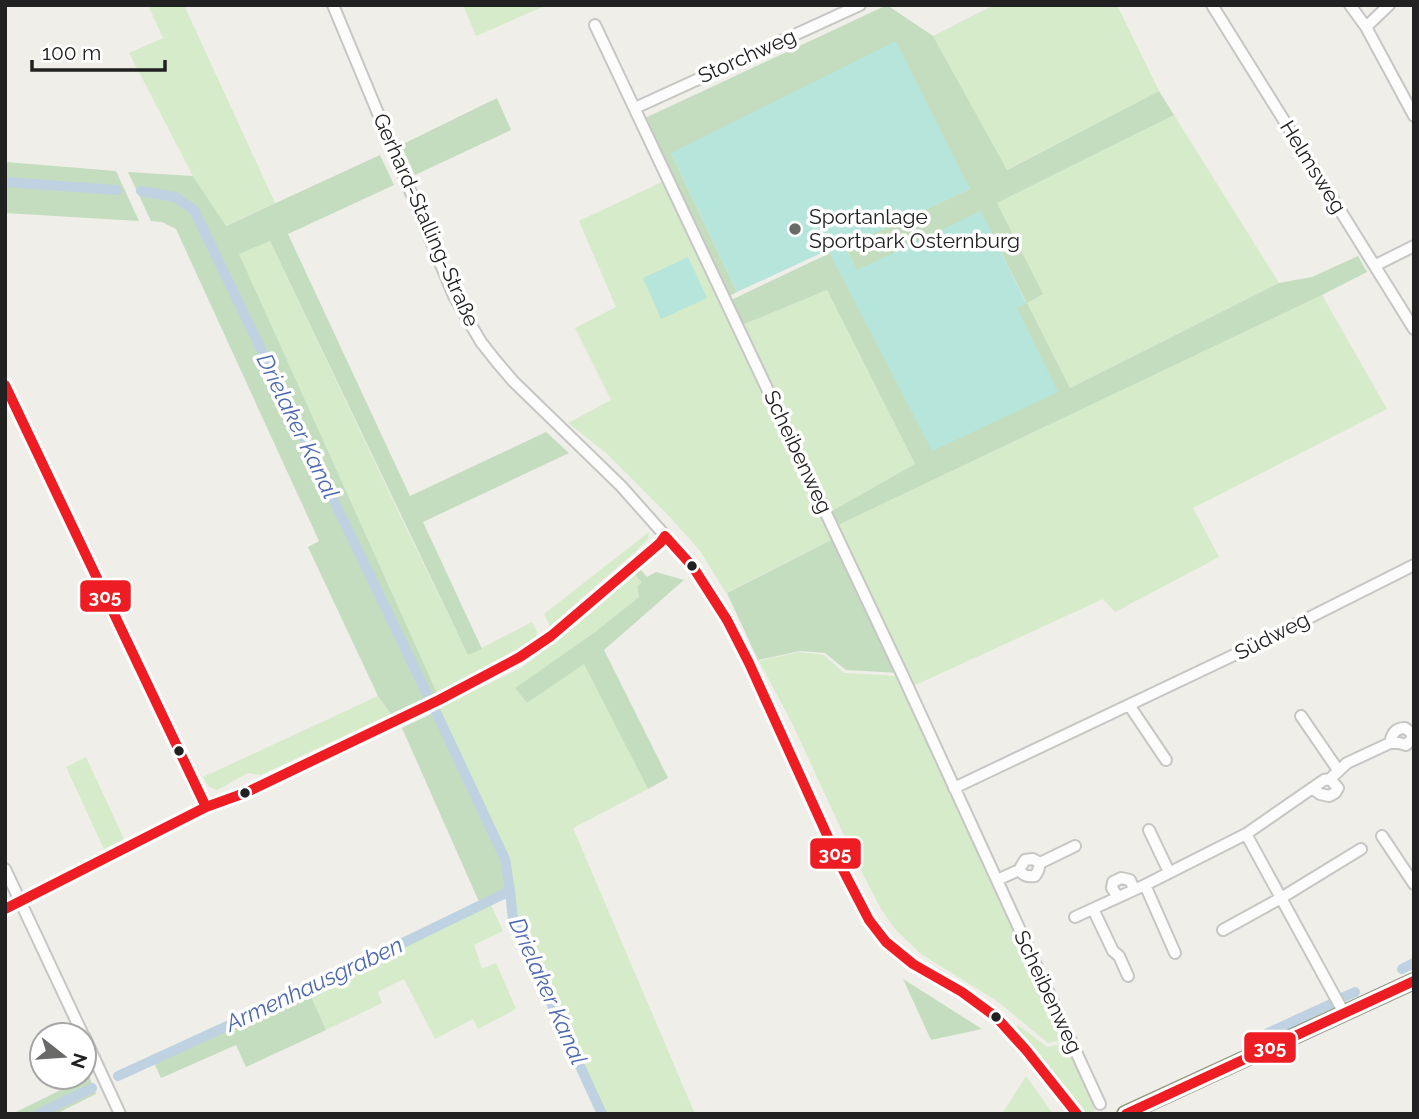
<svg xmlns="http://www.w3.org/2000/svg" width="1419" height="1119" font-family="Raleway,sans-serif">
	<rect width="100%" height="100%" fill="#efeee9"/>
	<path fill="#d5ebc9" d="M148,5H184L275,203L225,226L193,176L129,53L163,38Z
		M463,5H547L476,36Z
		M994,5H1117L1159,91L1006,170L933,36Z
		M1174,115L1279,283L1070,388L1026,303L1042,294L997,203Z
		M664,181L835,538L726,593L700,551L670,517L606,453L568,423L611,400L575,328L616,307L579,221Z
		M270,241L405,526L468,655L532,622L537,632L536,637L502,660L437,693L238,254Z
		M827,290L915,464L830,512L742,325Z
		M1322,295L1387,409L1193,508L1219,557L1115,612L1103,599L911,687L836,526Z
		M649,532L648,539L636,551L550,626L544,614Z
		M635,575L643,582L637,587L639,597L595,632L515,688L527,703L584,663L648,789L573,828L695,1114H606L516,919L508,855L439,708L521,668L561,638Z
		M800,652L824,655L844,673L900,676L1067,1039L1048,1043L997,1001L921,954L896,930L881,909L854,857L792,723L759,661Z
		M378,696L391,714L261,775L248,773L217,790L208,786L203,777Z
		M86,757L124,839L104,849L66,767Z
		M490,903L503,931L474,945L482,969L496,963L516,1009L478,1029L473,1019L435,1039L404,979L378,992L382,1003L326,1030L309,992Z
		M1018,1025L1047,1047L1068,1043L1096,1103L1094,1111L1086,1114H1080L1049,1069L1015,1028Z
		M1026,1076L1053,1114H1002Z"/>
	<path fill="#c4ddbf" d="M887,5L933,36L1007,170L1159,91L1174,115L997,203L1043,294L1027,303L1070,388L1279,283L1312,277L1358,256L1367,272L1322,295L836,526L830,512L915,464L827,290L742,325L729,301L830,253L933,450L1017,307L1026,302L981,212L857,271L845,246L970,189L671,153L737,292L728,297L643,119Z
		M497,98L511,130L415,175L401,145Z
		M380,155L394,185L288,234L410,496L546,432L569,453L423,522L482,649L468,655L270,241L239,254L437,693L391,714L378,696L308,547L319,541L176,229L162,222L151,221L128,172L193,176L226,226Z
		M5,162L116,171L139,221L5,213Z
		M835,538L899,673L846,670L825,653L800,651L758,660L727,593Z
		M640,569L647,577L656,572L684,580L604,650L668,778L648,789L584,664L527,703L515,688L595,632L639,597L637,587L642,582L635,575Z
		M433,713L502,860L507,890L480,904L402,728Z
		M903,979L982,1029L931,1040Z
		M309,992L326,1030L246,1067L236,1045L161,1078L154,1063Z
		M89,1076L96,1094L56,1114H12Z"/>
	<path fill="#b6e5db" d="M896,41L970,189L845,247L857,270L981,211L1026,303L1017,308L1058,392L932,451L828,250L737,292L671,153Z
		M688,257L707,298L661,319L643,278Z"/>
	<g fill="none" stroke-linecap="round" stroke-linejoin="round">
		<path stroke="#bed2e1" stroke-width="10" d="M5,182L117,190
			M141,191L175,197L194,210L427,694
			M436,712L505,859L510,891L513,920L602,1114
			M1402,969L1414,963
			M1344,997L1355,992
			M1255,1039L1331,1004
			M118,1076L308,989L510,891
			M38,1114L92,1088"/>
		<defs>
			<path id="street" d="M333,5L454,296L481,342L496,361L513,381L621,486L693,567L714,598L727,620L749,663L842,868L869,920L886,942L913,964L962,992L996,1017L1026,1050L1077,1114
				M1212,5L1414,329
				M1350,5L1366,27L1414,116
				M595,25L903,676L1100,1104
				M1366,27L1389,5
				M635,108L860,5
				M1376,265L1414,246
				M5,384L206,807
				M1129,705L1166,760
				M1301,716L1338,770
				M1330,779L1347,763L1390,743H1399L1406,745L1412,739V733L1405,728C1395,728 1392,734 1390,743
				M954,788L1253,646L1414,565
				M1149,830L1169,872
				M1246,834L1344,1013
				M1382,836L1414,884
				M1040,863L1075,846
				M5,869L83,1035
				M997,880L1019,870C1024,876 1027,877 1035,876L1038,871L1040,863L1033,859L1025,860L1019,870
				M1145,885L1175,953
				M1118,897L1112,888L1113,882L1121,878L1130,880L1134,889
				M5,909L206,807L245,793L439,700L520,657L551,636L660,543L665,536
				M1093,909L1113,951L1119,956L1128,976
				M1075,917L1145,885L1246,834L1324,780L1330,779L1338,788L1335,793L1329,796L1320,794L1312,788
				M1223,930L1281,898L1361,849
				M84,1036L120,1114"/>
			<path id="secondary" d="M1125,1114L1414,981"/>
		</defs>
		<use href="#street" stroke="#c6c6c4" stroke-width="14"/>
		<use href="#secondary" stroke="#929981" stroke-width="18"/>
		<use href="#street" stroke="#fdfcfc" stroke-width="10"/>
		<use href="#secondary" stroke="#f2f4ec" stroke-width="14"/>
		<defs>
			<path id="bus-1" d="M5,385L206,807
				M665,536L693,567L727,620L749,663L842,868L869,920L886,942L913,964L962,992L996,1017L1026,1050L1077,1114
				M5,909L206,807L245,793L439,700L520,657L551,636L660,543L665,536
				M1126,1114L1414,981"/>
		</defs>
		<use href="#bus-1" stroke="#fff" stroke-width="16"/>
		<use href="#bus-1" stroke="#ee1d23" stroke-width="10"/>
	</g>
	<circle fill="#696967" stroke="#fff" stroke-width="2.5" cx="795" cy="229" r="7"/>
	<g fill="#212121" stroke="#fff" stroke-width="2.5">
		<circle cx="692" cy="566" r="6"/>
		<circle cx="179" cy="751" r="6"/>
		<circle cx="245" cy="793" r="6"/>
		<circle cx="996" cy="1017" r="6"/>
	</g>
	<g text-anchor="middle" stroke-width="7" stroke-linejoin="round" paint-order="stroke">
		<g font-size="21" fill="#212121" stroke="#fff">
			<text transform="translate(747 56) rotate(-24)" y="7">Storchweg</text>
			<text transform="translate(1313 167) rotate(58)" y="7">Helmsweg</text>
			<text transform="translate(426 220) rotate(66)" y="7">Gerhard-Stalling-Straße</text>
			<text transform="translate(798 452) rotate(65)" y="7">Scheibenweg</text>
			<text transform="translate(1272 636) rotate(-27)" y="7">Südweg</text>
			<text transform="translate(1048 992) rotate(65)" y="7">Scheibenweg</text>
		</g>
		<g font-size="21" fill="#212121" stroke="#fff" text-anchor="start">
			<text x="809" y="224">Sportanlage<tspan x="809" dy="24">Sportpark Osternburg</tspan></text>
		</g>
		<g font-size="23" font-style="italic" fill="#4e69af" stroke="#fff">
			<text transform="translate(298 426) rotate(64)" y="8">Drielaker Kanal</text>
			<text transform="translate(314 984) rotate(-25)" y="8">Armenhausgraben</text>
			<text transform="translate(548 991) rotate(66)" y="8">Drielaker Kanal</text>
		</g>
	</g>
	<g stroke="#fff" stroke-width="2.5">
		<rect x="79" y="579" width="53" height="34" rx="7" fill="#ee1d23"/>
		<rect x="809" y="837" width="53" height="33" rx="7" fill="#ee1d23"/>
		<rect x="1243" y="1031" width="54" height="33" rx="7" fill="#ee1d23"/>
	</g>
	<g font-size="19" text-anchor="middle" font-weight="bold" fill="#fff">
		<text x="105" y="603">305</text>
		<text x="835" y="860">305</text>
		<text x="1270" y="1054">305</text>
	</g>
	<rect width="1419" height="1119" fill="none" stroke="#212121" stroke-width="14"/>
	<g transform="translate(63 1056) rotate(107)"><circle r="33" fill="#ffffff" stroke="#a6a6a6" stroke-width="2"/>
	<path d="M0-5L12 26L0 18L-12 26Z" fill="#696967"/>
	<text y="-10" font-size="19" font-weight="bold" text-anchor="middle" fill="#212121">N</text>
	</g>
	<path d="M32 60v10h133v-10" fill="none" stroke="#212121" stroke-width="3.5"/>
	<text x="42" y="60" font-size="21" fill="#212121" stroke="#ffffff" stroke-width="5" paint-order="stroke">100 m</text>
</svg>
